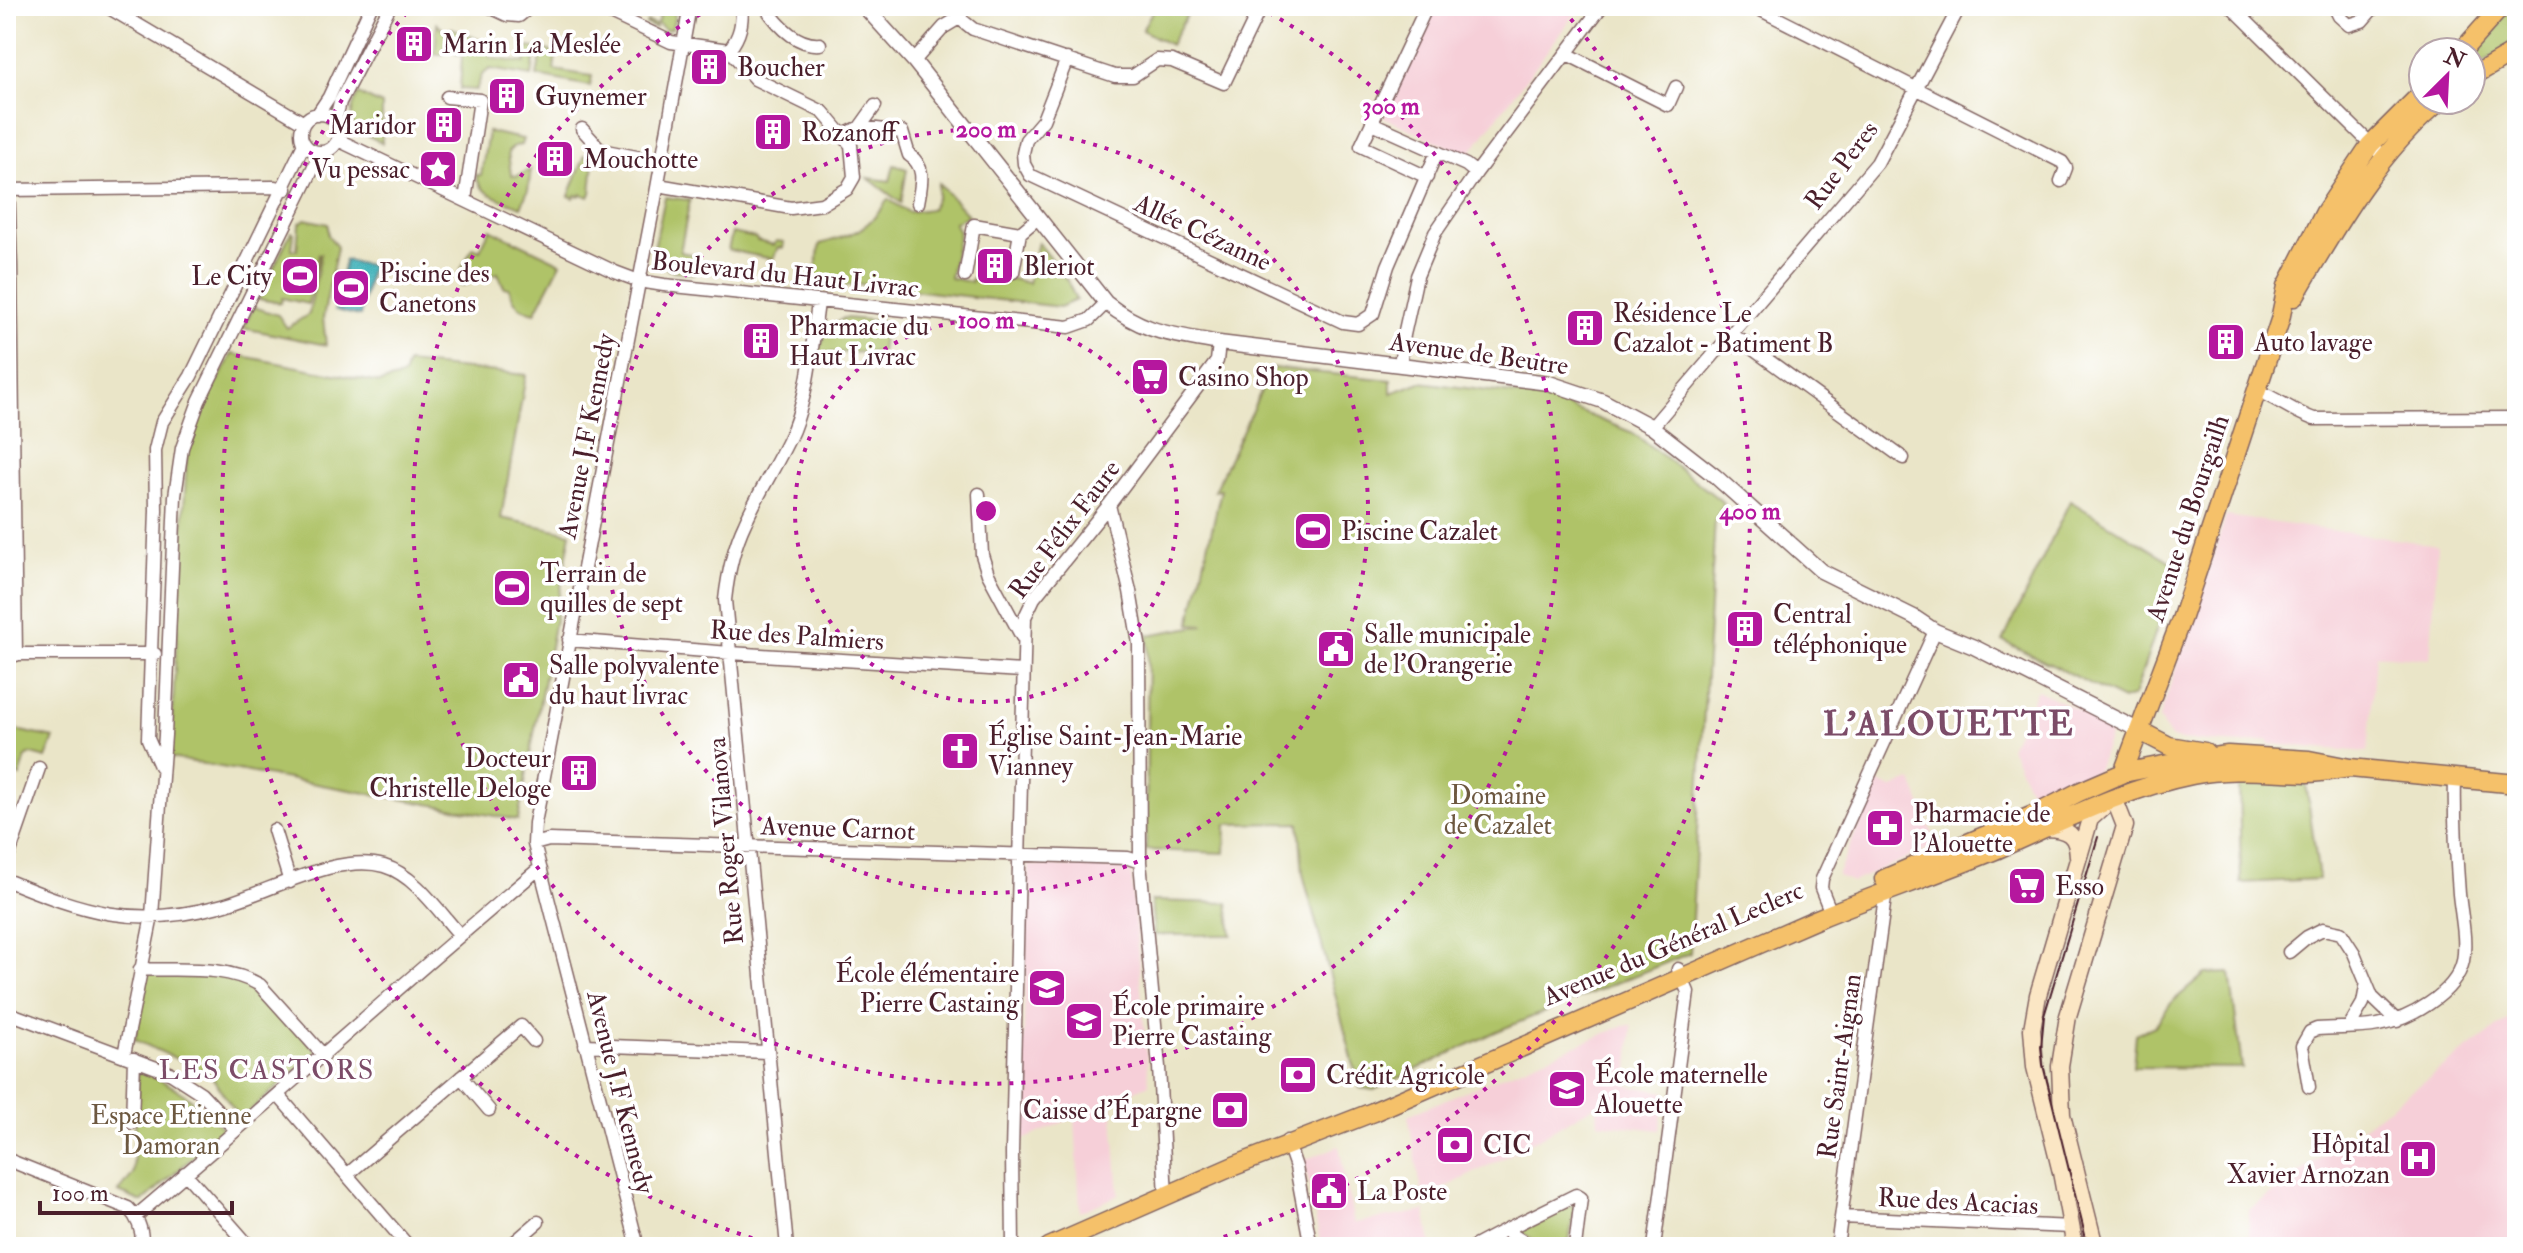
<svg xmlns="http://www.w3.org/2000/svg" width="2523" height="1253" font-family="'IM FELL Double Pica',serif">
	<rect width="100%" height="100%" fill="#fff"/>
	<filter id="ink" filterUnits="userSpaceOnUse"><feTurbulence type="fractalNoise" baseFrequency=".0125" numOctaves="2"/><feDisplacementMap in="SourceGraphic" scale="16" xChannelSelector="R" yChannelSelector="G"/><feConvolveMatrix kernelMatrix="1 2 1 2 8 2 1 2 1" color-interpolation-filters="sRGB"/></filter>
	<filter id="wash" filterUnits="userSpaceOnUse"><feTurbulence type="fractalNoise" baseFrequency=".006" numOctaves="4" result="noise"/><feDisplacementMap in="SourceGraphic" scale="32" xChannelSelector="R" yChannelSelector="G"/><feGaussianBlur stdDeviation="1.8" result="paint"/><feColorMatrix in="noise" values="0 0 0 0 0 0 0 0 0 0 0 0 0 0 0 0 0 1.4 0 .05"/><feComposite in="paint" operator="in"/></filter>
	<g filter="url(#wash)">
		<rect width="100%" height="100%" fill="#eae5c8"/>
		<path fill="#f6cfd8" d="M1435,6H1581L1468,156L1383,117Z
			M2226,516L2438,545L2430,659L2376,655L2368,752L2270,744L2269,740L2243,744L2178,740L2171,737L2159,719Z
			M2037,690L2105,723L2110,736L2097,771L2065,787H2053L2032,795L2010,747Z
			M1912,781L1937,845L1852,882L1837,875L1878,782L1892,788Z
			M1028,865L1131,869L1149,1084L1112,1101L1119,1195L1080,1212L1075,1117L1021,1141Z
			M2517,1013V1247H2225L2249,1241V1210Z
			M1632,1025L1628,1086L1665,1092L1660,1130L1598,1123L1597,1104L1513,1153L1423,1199L1408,1115L1623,1026Z
			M1339,1146L1354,1223L1425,1211L1432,1247H1321L1304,1160Z"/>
		<path fill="#afc368" stroke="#7c714a" stroke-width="2" d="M664,6H677L672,28L666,30L657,23L655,28L646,24L647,22L656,25Z
			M1155,6H1192L1170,45L1142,30Z
			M2510,6H2517V41L2471,70V52Z
			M437,23L446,31L452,28L491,45L490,58L525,63L528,47L536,48L532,76L490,69L482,75L476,90L460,89L462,55L456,54L457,43L446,42L443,54H435Z
			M542,48L556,54L554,70L592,76L590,86L537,76Z
			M358,94L382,105V143C354,128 343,126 358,94Z
			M488,132L523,139L521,145L514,146L508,152L511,175L517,176L531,170L528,190L521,207C504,200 479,195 476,175H481Z
			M585,155L594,160L591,193L589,197L581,194L579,196L575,195L574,198L569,196Z
			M894,165L907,169L901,203L868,178L890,181Z
			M938,183L968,215L954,223L959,232L950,278L971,282L972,278L1004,283L1008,278L1028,283L1038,242L1068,282L1076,300L1060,307L859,284L833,287L813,285L820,244C853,235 870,229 888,199L908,212L931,209L937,197Z
			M665,197L690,200L680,252L696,255L694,274L668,270L654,248Z
			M305,219L328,224V235L337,247L323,318L326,345L243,328L254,307L278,315L287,328L309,314L321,254H319L308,304L282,298L281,303L258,299L291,232L294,233L292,249L297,250L299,224Z
			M490,229L561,263L535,313C518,309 514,303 509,288L504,287L498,273L461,286L458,275L473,247L480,250Z
			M732,233L756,238L757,241L774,245L776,241L784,242L783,248L778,247L773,259L728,250Z
			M844,318L881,321L884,329L881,352L818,353L828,328Z
			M232,354L380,383L403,376L407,363L526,375L501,518L571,533L518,820L170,758L187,455L203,410Z
			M1272,368L1391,380V393L1421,382L1549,399L1633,433L1724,503L1715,520L1690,953L1495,1032L1374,1090L1360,1088L1303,874L1299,823L1226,824L1225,853L1146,850L1148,635L1204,625L1190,624L1221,490L1214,491Z
			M2070,501L2178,566L2134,696L2123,700L2003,641Z
			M6,728L54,738L46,758L31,754L26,757L20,776L6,771Z
			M2239,779L2306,783L2319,879L2241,883Z
			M1151,901L1228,903L1232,935H1154Z
			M146,971L219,975L259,988L318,1052L240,1119L210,1074L135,1040Z
			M2230,973L2242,1068L2133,1067L2136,1034L2155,1026L2171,1003L2205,974Z
			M138,1071C177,1084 196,1102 224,1130L142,1202L119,1192L133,1174Z
			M1573,1204L1575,1208L1568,1247H1545L1523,1233V1229Z"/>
		<path fill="#44b4bb" stroke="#476a73" stroke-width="2" d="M345,260L371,266L360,316L335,310Z"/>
	</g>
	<g filter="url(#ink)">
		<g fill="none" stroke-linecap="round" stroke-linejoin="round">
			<defs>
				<path id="minor" d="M106,6L304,123
					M488,6L507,15L519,16L531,6
					M584,6L604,10L671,42L729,50L755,79L823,112L851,145L854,177L847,189L822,204L791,208L658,185
					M765,6C777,24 796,46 820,44
					M1753,6L2062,162L2066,168L2061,181
					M2231,6L2384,157
					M2334,6L2339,16L2349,25L2362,21L2375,6
					M959,18L973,29L1115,76H1133L1157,60L1172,61L1224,83L1261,6
					M729,50C741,35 742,23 742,6
					M1567,54L1668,105L1676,87
					M1067,59L1043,120L1026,140L1023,153L1024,164L1030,175L1343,322L1358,324L1373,314L1388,266L1437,152
					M914,61L944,27L959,18L966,6
					M447,97L480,100L465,200
					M301 133a19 19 0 1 1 38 0a19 19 0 1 1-38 0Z
					M317,115L329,97L371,6
					M335,122L340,102L390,6
					M1372,123L1466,165L1476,173
					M860,127L875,106
					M6,129L11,265L16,655
					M582,129L601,150L662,162
					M844,135L860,127L902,132L909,155C927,167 921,185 918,203
					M338,140L615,272L639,281L664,285L1069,327L1089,320L1106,303
					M1427,177L1361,146L1427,6
					M6,190L274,187L286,189
					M1013,272L1020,233L1038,218
					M965,276L974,225L1020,233
					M1732,334L1903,458
					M1400,365L1404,335L1417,276L1435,233L1476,173L1602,6
					M2257,391C2277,398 2293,412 2314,419L2517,418
					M1652,427L1877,163L1960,6
					M979,494L982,555L988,574L1022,637
					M1109,505L1130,591L1139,644L1140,862L1159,1067L1166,1196
					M569,640L730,653L1022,671
					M6,654H155
					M160,766L148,739L156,510L155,450L162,422L191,376L304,144
					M274,830L290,882
					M534,844L549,840L1128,858L1140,862
					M6,863L39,768
					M6,880C84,912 135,929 219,906C266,894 336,852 384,866C415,875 439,912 460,935
					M1831,913L1821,888L1822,879L1935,631
					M2289,952L2307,937L2323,929L2341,933L2354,953L2372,997L2397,1021
					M140,969C181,971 223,964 260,985L324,1056
					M6,1012L170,1073L201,1093L236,1130
					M2349,1027L2363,1003L2366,987
					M585,1045L767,1052
					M124,1055L152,916L165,735L175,496L182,448L199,401L321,152
					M461,1077L489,1110
					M2309,1087L2302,1046L2310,1032L2317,1029C2337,1027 2358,1029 2378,1025C2408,1020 2456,994 2463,961C2467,940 2461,915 2459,894C2456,855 2454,816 2455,777
					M278,1095L409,1247
					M132,1123L134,1059
					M1287,1141L1296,1167L1311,1247
					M6,1159L128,1208C139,1219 143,1232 142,1247
					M185,1173L250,1247
					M348,1174L521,1026L534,1041
					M136,1216C270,1103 400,985 535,872L541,870
					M1841,1217L2072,1227
					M1505,1230L1576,1195L1581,1198L1575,1247
					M509,1247L538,1222
					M638,1247L534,844L535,823L655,199L690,6
					M787,1247L725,600C728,573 733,548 745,523C759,491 779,462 793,430C809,390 812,345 818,303
					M1013,1247L1012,1153L1025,617L1034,598L1109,505L1217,361L1219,343
					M1473,1247L1505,1230L1532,1247
					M1654,1247L1688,992L1678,969
					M1837,1247L1886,890"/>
				<path id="tertiary" d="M864,6L914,61L1106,303C1146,334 1172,334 1219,343L1549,383L1603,401L1652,427L1715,476L1821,571L1914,617L1935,631L1974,647L2140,731"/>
				<path id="secondary" d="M2047,828C2067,829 2077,834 2078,856
					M2075,1247L2061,1172L2035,1067L2032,1029L2038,995L2090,819L2109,802
					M2095,1247L2062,1115L2060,1066L2068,1016L2125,826L2114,798"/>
				<path id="primary" d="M2461,52L2502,6
					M2471,77L2517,50
					M2294,297C2335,227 2377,153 2441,100
					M2140,731L2169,746L2205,752
					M2123,773L2182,617L2280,320L2287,286L2325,212L2370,145L2423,92
					M1884,879L2038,813L2079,792L2123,773L2189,760L2228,755L2309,760L2350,768L2517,784
					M1049,1247L1234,1166L1373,1112L1817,919C1875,895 1935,875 1993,851C2058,823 2122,789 2192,775C2233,767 2267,772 2307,773C2321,773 2336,770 2350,768"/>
			</defs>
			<use href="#minor" stroke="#826462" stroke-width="15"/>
			<use href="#tertiary" stroke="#826462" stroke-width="17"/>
			<use href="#secondary" stroke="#826462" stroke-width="19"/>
			<use href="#primary" stroke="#826462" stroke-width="21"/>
			<use href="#minor" stroke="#fff" stroke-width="12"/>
			<use href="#tertiary" stroke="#fff" stroke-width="14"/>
			<use href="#secondary" stroke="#fbe6c4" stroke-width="16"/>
			<use href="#primary" stroke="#f5c16b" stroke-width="18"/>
			<path stroke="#4a1f2b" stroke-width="2" d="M2088,1247L2043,1065L2041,1047L2044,1016L2098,837"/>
		</g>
	</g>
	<g fill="none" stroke="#b5179e" stroke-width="4" stroke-dasharray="4 8">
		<circle cx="986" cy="511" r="191"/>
		<circle cx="986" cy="511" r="382"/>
		<path d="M1259 7A573 573 0 1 1 713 7"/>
		<path d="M775 1245A764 764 0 0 1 409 10M1563 10A764 764 0 0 1 1197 1245"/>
	</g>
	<defs>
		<symbol id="building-square" viewBox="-11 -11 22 22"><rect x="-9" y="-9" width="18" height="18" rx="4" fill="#b5179e" stroke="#fff"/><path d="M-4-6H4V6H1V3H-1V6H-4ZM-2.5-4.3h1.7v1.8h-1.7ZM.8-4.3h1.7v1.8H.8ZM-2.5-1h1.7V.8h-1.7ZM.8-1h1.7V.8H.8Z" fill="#fff"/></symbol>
		<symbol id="sight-square" viewBox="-11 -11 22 22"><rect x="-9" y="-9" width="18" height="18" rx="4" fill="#b5179e" stroke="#fff"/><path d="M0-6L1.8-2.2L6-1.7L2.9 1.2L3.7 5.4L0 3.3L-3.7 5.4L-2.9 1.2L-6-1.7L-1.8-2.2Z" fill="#fff"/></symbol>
		<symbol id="stadium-square" viewBox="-11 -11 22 22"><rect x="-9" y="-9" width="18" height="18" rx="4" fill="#b5179e" stroke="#fff"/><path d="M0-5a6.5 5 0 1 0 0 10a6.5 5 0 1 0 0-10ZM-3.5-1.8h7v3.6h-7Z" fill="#fff"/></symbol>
		<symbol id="supermarket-square" viewBox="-11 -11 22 22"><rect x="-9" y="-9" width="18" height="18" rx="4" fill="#b5179e" stroke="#fff"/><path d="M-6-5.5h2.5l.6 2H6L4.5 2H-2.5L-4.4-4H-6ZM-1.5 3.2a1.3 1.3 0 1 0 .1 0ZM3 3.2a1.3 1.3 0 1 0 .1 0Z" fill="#fff"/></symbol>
		<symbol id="civic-square" viewBox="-11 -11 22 22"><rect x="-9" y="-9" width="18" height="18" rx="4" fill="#b5179e" stroke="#fff"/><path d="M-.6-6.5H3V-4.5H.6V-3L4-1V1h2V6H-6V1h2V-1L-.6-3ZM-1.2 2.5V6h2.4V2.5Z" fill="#fff"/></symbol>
		<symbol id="church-square" viewBox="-11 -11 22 22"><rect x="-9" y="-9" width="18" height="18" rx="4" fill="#b5179e" stroke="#fff"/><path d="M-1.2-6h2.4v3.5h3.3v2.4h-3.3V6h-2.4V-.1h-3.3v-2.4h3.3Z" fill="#fff"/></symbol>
		<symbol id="pharmacy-square" viewBox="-11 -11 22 22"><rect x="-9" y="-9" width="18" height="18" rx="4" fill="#b5179e" stroke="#fff"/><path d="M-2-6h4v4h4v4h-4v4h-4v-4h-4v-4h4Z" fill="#fff"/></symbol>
		<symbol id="school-square" viewBox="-11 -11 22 22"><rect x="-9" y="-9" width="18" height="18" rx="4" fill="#b5179e" stroke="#fff"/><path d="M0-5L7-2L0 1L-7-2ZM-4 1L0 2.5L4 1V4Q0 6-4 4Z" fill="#fff"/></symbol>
		<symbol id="bank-square" viewBox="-11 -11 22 22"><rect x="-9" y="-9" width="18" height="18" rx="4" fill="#b5179e" stroke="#fff"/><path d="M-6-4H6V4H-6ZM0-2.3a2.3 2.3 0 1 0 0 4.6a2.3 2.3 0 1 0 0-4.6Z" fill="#fff"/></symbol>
		<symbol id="hospital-square" viewBox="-11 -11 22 22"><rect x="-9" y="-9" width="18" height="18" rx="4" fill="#b5179e" stroke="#fff"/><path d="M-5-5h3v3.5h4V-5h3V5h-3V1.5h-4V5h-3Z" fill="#fff"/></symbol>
	</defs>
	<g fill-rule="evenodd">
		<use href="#building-square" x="392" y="22" width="44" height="44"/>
		<use href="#building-square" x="687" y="45" width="44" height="44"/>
		<use href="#building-square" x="485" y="74" width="44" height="44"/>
		<use href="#building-square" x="422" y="103" width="44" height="44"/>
		<use href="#building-square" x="751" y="110" width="44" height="44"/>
		<use href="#building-square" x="533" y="137" width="44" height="44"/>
		<use href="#sight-square" x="416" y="147" width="44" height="44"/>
		<use href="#building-square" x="973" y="244" width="44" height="44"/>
		<use href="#stadium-square" x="278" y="254" width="44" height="44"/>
		<use href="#stadium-square" x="329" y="266" width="44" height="44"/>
		<use href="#building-square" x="1563" y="306" width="44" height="44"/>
		<use href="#building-square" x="739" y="319" width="44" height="44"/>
		<use href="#building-square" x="2204" y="320" width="44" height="44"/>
		<use href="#supermarket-square" x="1128" y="355" width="44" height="44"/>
		<use href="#stadium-square" x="1291" y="509" width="44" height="44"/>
		<use href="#stadium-square" x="490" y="566" width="44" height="44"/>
		<use href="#building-square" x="1723" y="607" width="44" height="44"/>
		<use href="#civic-square" x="1314" y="627" width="44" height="44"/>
		<use href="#civic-square" x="499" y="658" width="44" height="44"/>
		<use href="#church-square" x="938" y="729" width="44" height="44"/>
		<use href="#building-square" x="557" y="751" width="44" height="44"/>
		<use href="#pharmacy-square" x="1863" y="806" width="44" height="44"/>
		<use href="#supermarket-square" x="2005" y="864" width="44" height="44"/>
		<use href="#school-square" x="1025" y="966" width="44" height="44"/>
		<use href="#school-square" x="1062" y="999" width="44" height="44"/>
		<use href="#bank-square" x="1276" y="1053" width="44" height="44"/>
		<use href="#school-square" x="1545" y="1067" width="44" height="44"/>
		<use href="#bank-square" x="1208" y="1088" width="44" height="44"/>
		<use href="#bank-square" x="1433" y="1123" width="44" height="44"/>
		<use href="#hospital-square" x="2396" y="1137" width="44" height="44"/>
		<use href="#civic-square" x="1307" y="1169" width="44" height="44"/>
	</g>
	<g text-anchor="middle" stroke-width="7" stroke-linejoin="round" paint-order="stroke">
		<g font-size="26" fill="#4a1f2b" stroke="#fff" text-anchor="start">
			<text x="442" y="53">Marin La Meslée</text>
			<text x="737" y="76">Boucher</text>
			<text x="535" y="105">Guynemer</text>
			<text x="416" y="134" text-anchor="end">Maridor</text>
			<text x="801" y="141">Rozanoff</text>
			<text x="583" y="168">Mouchotte</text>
			<text x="410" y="178" text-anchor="end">Vu pessac</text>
			<text x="1023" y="275">Bleriot</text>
			<text x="379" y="282">Piscine des<tspan x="379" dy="30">Canetons</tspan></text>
			<text x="272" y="285" text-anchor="end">Le City</text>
			<text x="1613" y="322">Résidence Le<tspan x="1613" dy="30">Cazalot - Batiment B</tspan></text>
			<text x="789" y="335">Pharmacie du<tspan x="789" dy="30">Haut Livrac</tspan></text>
			<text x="2254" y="351">Auto lavage</text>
			<text x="1178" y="386">Casino Shop</text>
			<text x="1341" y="540">Piscine Cazalet</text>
			<text x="540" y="582">Terrain de<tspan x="540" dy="30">quilles de sept</tspan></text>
			<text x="1773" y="623">Central<tspan x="1773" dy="30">téléphonique</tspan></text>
			<text x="1364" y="643">Salle municipale<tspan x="1364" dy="30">de l'Orangerie</tspan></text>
			<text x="549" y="674">Salle polyvalente<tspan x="549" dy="30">du haut livrac</tspan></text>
			<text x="988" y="745">Église Saint-Jean-Marie<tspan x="988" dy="30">Vianney</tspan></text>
			<text x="551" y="767" text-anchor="end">Docteur<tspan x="551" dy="30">Christelle Deloge</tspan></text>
			<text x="1913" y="822">Pharmacie de<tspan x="1913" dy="30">l'Alouette</tspan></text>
			<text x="2055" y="895">Esso</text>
			<text x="1019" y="982" text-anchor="end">École élémentaire<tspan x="1019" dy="30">Pierre Castaing</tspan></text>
			<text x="1112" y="1015">École primaire<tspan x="1112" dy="30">Pierre Castaing</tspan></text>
			<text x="1595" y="1083">École maternelle<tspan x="1595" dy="30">Alouette</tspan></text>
			<text x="1326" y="1084">Crédit Agricole</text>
			<text x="1202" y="1119" text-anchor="end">Caisse d'Épargne</text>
			<text x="2390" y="1153" text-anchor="end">Hôpital<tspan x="2390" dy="30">Xavier Arnozan</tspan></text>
			<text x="1483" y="1154">CIC</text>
			<text x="1357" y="1200">La Poste</text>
		</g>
		<g font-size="26" fill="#4a1f2b" stroke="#fff">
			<text transform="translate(1841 165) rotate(-53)" y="9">Rue Peres</text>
			<text transform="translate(1203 232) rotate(25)" y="9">Allée Cézanne</text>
			<text transform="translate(785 274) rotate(6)" y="9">Boulevard du Haut Livrac</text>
			<text transform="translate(1479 353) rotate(8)" y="9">Avenue de Beutre</text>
			<text transform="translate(586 436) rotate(-79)" y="9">Avenue J.F Kennedy</text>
			<text transform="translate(2187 518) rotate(-72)" y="9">Avenue du Bourgailh</text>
			<text transform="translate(1064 529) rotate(-53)" y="9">Rue Félix Faure</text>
			<text transform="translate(797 635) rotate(4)" y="9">Rue des Palmiers</text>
			<text transform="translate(838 828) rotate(2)" y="9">Avenue Carnot</text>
			<text transform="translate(725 841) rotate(-95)" y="9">Rue Roger Vilanova</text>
			<text transform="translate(1673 943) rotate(-23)" y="9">Avenue du Général Leclerc</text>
			<text transform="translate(1839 1066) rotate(-82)" y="9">Rue Saint-Aignan</text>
			<text transform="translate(621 1092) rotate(76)" y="9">Avenue J.F Kennedy</text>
			<text transform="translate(1958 1201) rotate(3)" y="9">Rue des Acacias</text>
		</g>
		<g font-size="26" fill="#6d5840" stroke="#fff">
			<text x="1498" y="804">Domaine<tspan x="1498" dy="30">de Cazalet</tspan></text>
			<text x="171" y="1124">Espace Etienne<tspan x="171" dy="30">Damoran</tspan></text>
		</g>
		<g font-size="28" letter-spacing="2" fill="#7c4c68" stroke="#fff">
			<text x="267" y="1079">LES CASTORS</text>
		</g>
		<g font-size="34" font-weight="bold" letter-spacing="2" fill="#7c4c68" stroke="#fff">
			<text x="1949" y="735">L'ALOUETTE</text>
		</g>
	</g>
	<circle cx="986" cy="511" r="12" fill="#b5179e" stroke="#fff" stroke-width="4"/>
	<g font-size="24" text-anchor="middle" font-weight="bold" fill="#b5179e" stroke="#fff" stroke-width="7" stroke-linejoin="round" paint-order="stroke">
		<text x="1391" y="114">300 m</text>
		<text x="986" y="137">200 m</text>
		<text x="986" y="328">100 m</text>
		<text x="1750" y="519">400 m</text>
	</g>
	<rect width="2523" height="1253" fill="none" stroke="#fff" stroke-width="32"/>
	<g transform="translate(2447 76) rotate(24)"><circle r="38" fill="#ffffff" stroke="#b7a5aa" stroke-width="2"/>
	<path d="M0-6L14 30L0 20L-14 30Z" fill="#b5179e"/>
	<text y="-12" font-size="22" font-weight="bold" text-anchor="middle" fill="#4a1f2b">N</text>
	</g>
	<path d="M40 1201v12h192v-12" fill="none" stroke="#4a1f2b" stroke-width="4"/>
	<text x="52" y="1201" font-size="24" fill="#4a1f2b" stroke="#ffffff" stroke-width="6" paint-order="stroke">100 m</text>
</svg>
